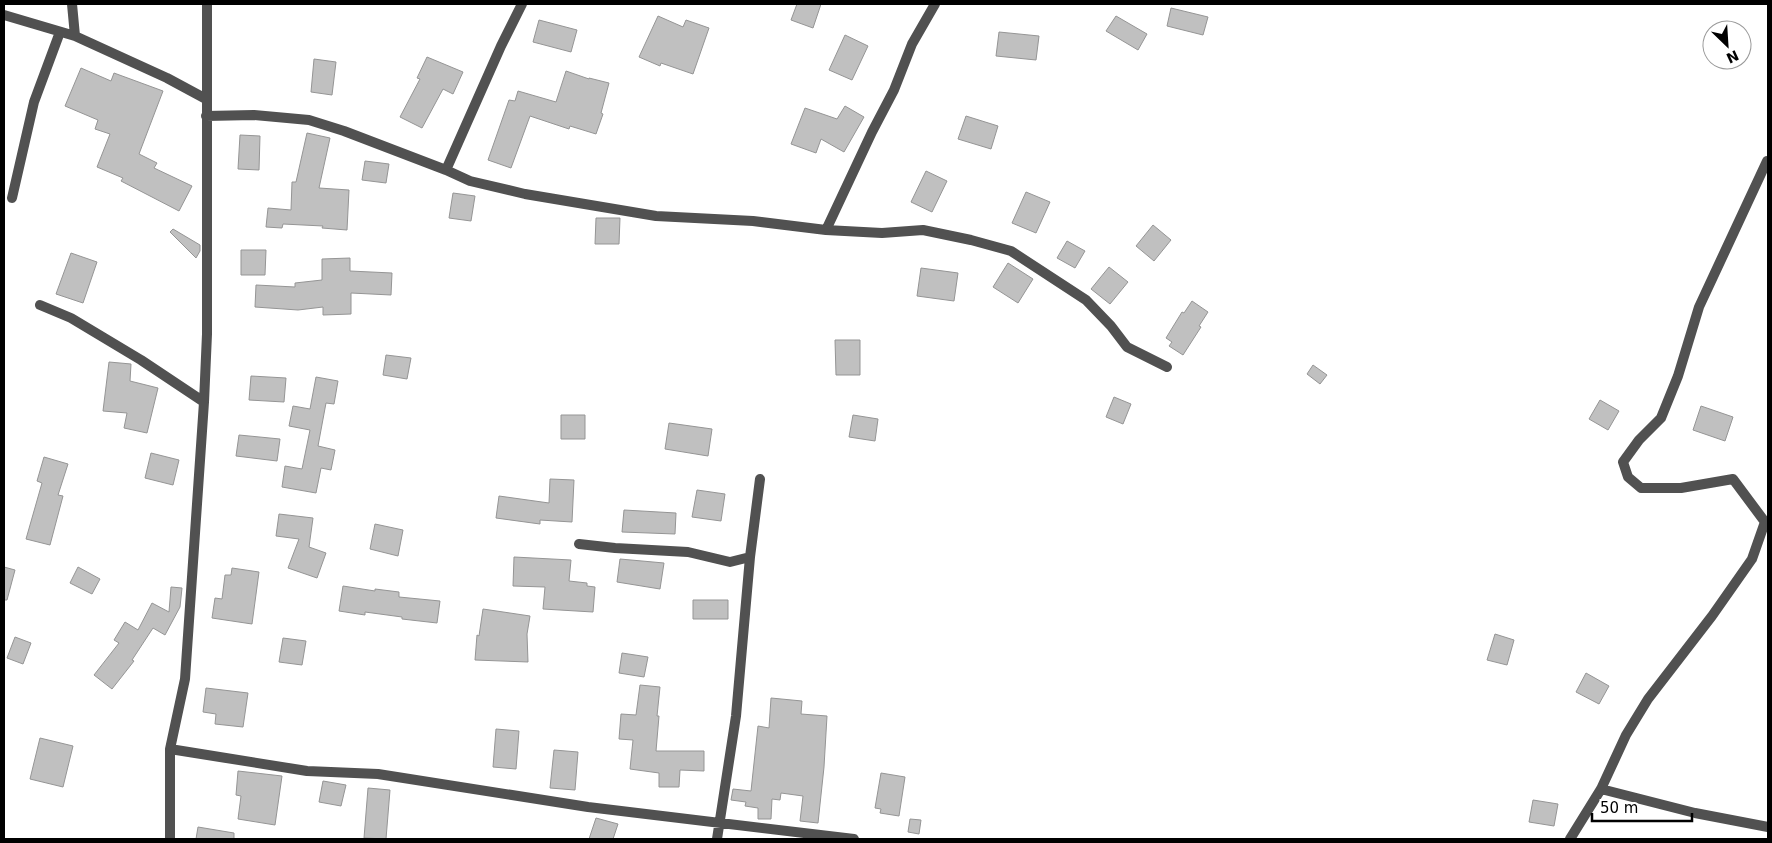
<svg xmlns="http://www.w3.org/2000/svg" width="1772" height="843" font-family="'DejaVu Sans',sans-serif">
	<rect width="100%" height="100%" fill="#fff"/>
	<path fill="#c0c0c0" stroke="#959595" d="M797,4H821L813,28L791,20Z
		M1171,8L1208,17L1203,35L1167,26Z
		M658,16L683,27L686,20L709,28L693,74L661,63L660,66L639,57Z
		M1116,16L1147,34L1138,50L1106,31Z
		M539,20L577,30L571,52L533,42Z
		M999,32L1039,36L1036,60L996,56Z
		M845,35L868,46L852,80L829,70Z
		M427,57L463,72L453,94L443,89L422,128L400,117L420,79L417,78Z
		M314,59L336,62L332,95L311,92Z
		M81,68L111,81L114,73L163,91L139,154L157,163L154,168L192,186L179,211L121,181L123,178L97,167L110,134L95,129L98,120L65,106Z
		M566,71L589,79V78L609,83L601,113L603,114L596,134L570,126L569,129L530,116L511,168L488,160L509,100L515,101L518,91L556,102Z
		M845,106L864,117L844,152L821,139L816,153L791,144L805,108L837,119Z
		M966,116L998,126L991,149L958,139Z
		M307,133L330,138L319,188L349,190L347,230L322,228L323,226L283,224L282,228L266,227L268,208L291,210L292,182H296Z
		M240,135L260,136L259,170L238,169Z
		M365,161L389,164L386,183L362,180Z
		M926,171L947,181L932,212L911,202Z
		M1026,192L1050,202L1036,233L1012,223Z
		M453,193L475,196L471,221L449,218Z
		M596,218H620L619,244H595Z
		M1153,225L1171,240L1154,261L1136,246Z
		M173,229L200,245V251L196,258L170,232Z
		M1067,241L1085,251L1075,268L1057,258Z
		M241,250H266L265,275H241Z
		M71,253L97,262L83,303L56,294Z
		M350,258V271L392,273L391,295L351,293V314L323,315V307L298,310L255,307L256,285L295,287V283L322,280V259Z
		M1008,263L1033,279L1018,303L993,287Z
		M1109,267L1128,282L1110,304L1091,289Z
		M921,268L958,273L954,301L917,296Z
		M1192,301L1208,312L1199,326L1201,327L1183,355L1169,346L1172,342L1166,338L1182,312L1184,313Z
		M835,340H860V375H836Z
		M386,355L411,358L407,379L383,375Z
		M109,362L131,364L130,381L158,388L147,433L124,428L127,413L103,411Z
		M1313,365L1327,375L1320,384L1307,374Z
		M251,376L286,378L284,402L249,400Z
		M316,377L338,381L334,404L326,403L318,446L335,450L331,470L321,468L316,493L282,487L285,466L302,469L310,430L289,426L293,406L310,409Z
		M1114,397L1131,404L1123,424L1106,417Z
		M1600,400L1619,411L1608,430L1589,419Z
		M1701,406L1733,417L1725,441L1693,430Z
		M561,415H585V439H561Z
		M853,415L878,419L875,441L849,437Z
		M669,423L712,429L708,456L665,449Z
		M239,435L280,439L277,461L236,456Z
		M151,453L179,460L173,485L145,478Z
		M44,457L68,464L58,495L63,496L50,545L26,539L42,483L37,481Z
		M550,479L574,480L572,522L540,520V524L496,518L499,496L549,503Z
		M697,490L725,494L721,521L692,517Z
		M624,510L676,513L675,534L622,532Z
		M279,514L313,518L309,547L326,553L317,578L288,568L299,539L276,536Z
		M375,524L403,530L398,556L370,549Z
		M514,557L571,560L569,581L587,583V586L595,587L593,612L543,609L545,587L513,586Z
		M620,559L664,563L660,589L617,582Z
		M4,567L15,570L7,600H4Z
		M78,567L100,579L92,594L70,583Z
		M232,568L259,572L252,624L212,618L215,598L222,599L225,575H231Z
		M343,586L375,591V589L399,592V597L440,601L437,623L402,619V617L365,612V615L339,611Z
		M171,587L182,588L180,607L165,635L153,628L132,660L134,661L112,689L94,675L119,643L114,640L125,622L138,630L152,603L169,612Z
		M693,600H728V619H693Z
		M483,609L530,616L527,634L528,662L475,660L477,635L479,636Z
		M1495,634L1514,640L1507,665L1487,660Z
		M15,637L31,643L23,664L7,658Z
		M283,638L306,641L302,665L279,662Z
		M622,653L648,657L644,677L619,673Z
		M1586,673L1609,686L1599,704L1576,692Z
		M640,685L660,687L657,716H659L656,751H704V771L680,770L679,787H659V773L630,769L633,740L619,739L621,714L636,715Z
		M206,688L248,693L243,727L215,724L216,714L203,712Z
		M771,698L802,701L801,714L827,716L824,767L818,823L800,821L803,796L781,793L780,800L772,799L771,819H758V808L745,806L746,802L731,800L733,789L751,791L758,726L769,728Z
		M496,729L519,731L516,769L493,767Z
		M40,738L73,746L63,787L30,779Z
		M554,750L578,752L575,790L550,788Z
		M238,771L282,776L275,825L238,819L241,796L236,795Z
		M881,773L905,777L899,816L880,813L881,809L875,808Z
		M323,781L346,785L341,806L319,802Z
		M368,788L390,790L386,839L364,838Z
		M1533,800L1558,804L1554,826L1529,822Z
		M596,818L618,824L613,839H589Z
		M910,819L921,820L919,834L908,832Z
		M198,827L234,833V839H196Z"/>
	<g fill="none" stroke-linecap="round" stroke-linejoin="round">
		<path stroke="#515151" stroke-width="10" d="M72,4L75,36
			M4,15L75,36L167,78L206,99
			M206,116L254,115L309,120L344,131L446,170L501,46L522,4
			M446,170L470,181L525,194L656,216L753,221L826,230L882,233L923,230L971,240L1011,251L1086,300L1111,326L1127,347L1167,367
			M12,198L34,102L60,32
			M826,230L872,132L894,90L912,44L935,4
			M40,305L71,318L141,360L204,402
			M579,544L615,548L688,552L730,562L750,557
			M170,749L307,771L378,774L588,807L854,839
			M1601,789L1695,813L1768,827
			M170,839V749L185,679L204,402L207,334V4
			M717,839L736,716L750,557L760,479
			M1570,839L1601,789L1626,735L1648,699L1712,616L1752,559L1765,522L1733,479L1681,488H1641L1628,477L1623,462L1639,440L1661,418L1678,376L1699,307L1767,161"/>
	</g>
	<rect width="1772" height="843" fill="none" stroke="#000000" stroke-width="10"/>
	<g transform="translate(1727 45) rotate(155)"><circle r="24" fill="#ffffff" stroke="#999999"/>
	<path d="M0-4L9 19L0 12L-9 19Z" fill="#000000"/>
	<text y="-8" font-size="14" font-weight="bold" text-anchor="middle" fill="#000000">N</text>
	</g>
	<path d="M1592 813v8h100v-8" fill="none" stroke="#000000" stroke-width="2.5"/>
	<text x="1600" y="813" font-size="15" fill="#000000" stroke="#ffffff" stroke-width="4" paint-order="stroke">50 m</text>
</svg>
